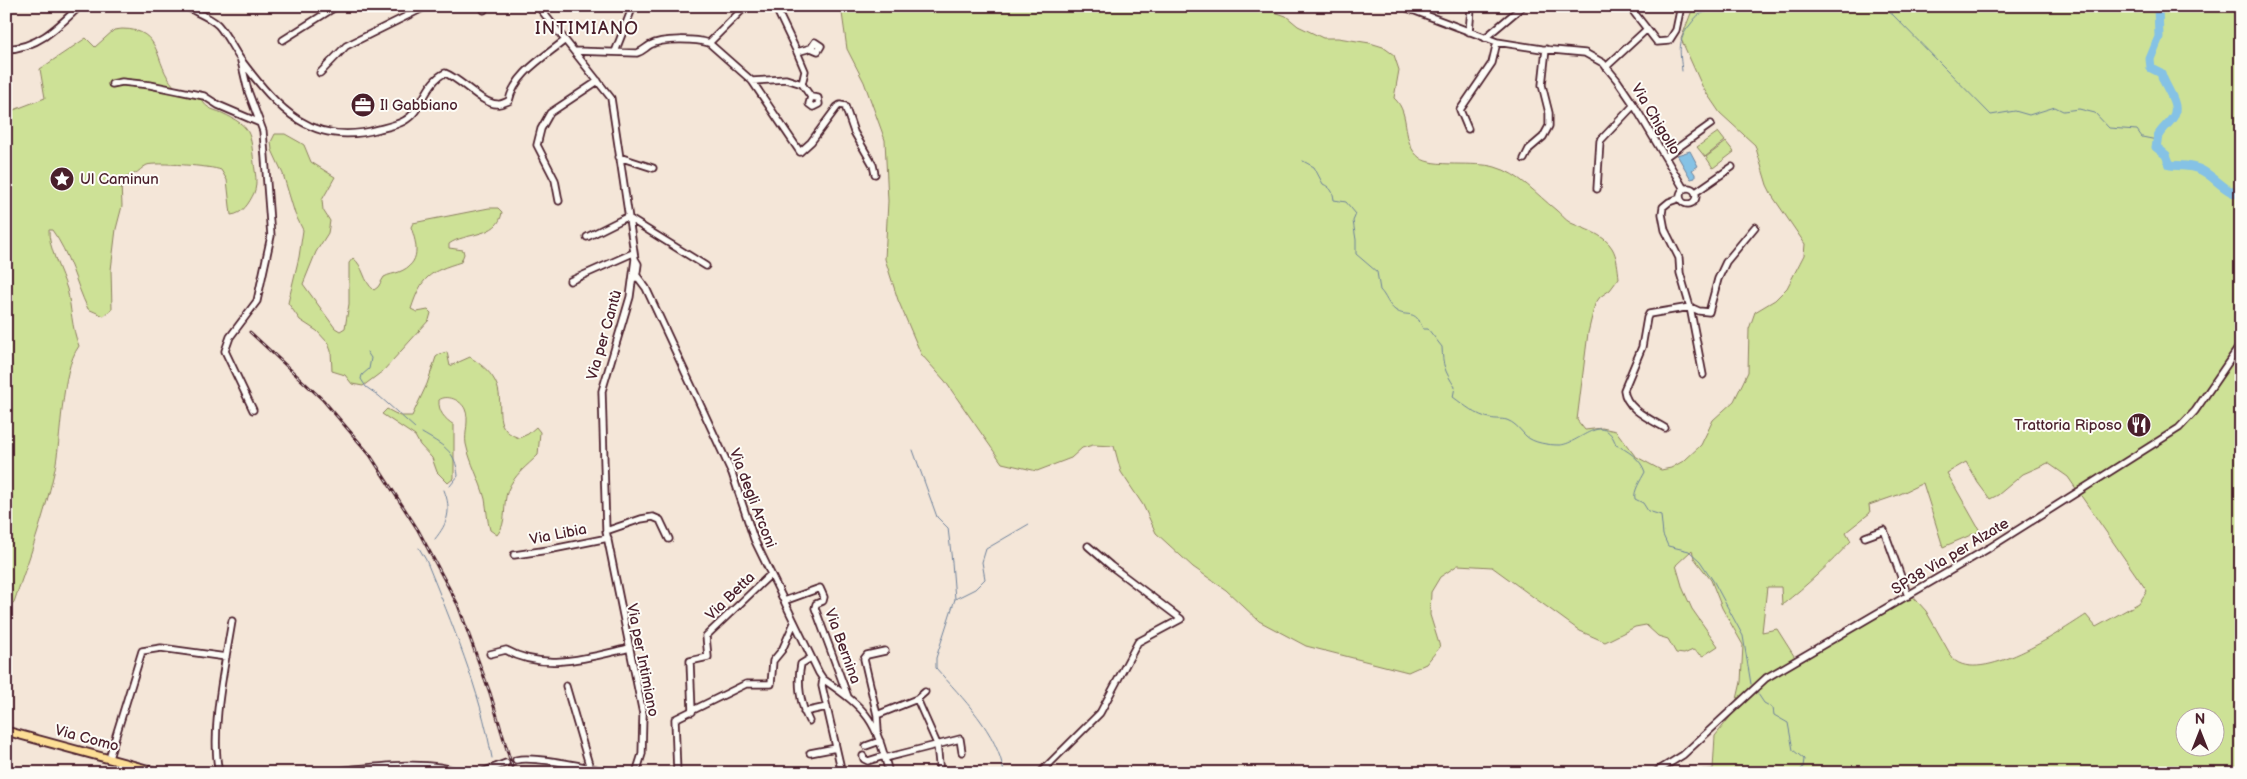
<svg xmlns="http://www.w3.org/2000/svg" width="2247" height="779" font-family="'Balsamiq Sans',sans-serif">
	<rect width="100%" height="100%" fill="#f4e6d8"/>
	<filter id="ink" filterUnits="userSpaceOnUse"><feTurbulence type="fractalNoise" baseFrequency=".02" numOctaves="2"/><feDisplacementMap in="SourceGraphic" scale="10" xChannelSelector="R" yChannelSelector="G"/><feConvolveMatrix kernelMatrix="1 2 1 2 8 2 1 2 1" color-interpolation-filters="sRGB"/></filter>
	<g filter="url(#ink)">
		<path fill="#cde196" stroke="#8c8060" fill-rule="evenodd" d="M841,6H1215L1272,11L1286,16L1298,26L1323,38H1338L1370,43L1383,47L1394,55L1399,70L1394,98C1412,114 1400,143 1420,158C1432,168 1475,161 1495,167C1520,174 1536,194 1556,210C1561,214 1565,220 1571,223C1584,229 1604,234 1612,248C1617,256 1618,269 1619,278L1610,290L1600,297L1595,304L1588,333L1577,420L1585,430L1602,428L1616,431L1635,456L1661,470L1671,468L1685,460L1701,445L1713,420L1734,401L1748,372L1749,329L1755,312L1775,300L1787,288L1804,255L1805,244L1773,197L1767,185L1755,145L1720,113L1703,88L1681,39L1691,13L1696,6H2125L2135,10L2146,6H2241V773H1700L1702,770L1713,769L1715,736L1734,712L1741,682L1743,645L1722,608L1711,580L1694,558L1692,550L1676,565L1683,589L1692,609L1718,646L1703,656L1693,650L1684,654L1676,653L1668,639L1658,636L1646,625L1635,627L1605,642L1580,631L1492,567L1458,565L1440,577L1431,592L1430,615L1440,647L1426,664L1408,672L1306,646L1259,621L1226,590L1193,567L1156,533L1143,505L1121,472L1114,446L1093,445L1082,448L1071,458L1037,471L1002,463L945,381L921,354L898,300L885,259L888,201L885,140L864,82L847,49ZM1966,462L1978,483L1990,499L1998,495L2023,474L2048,463L2068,477L2147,591L2139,603L2096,627L2086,615C2060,632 1981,685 1953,659L1926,611L1909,592L1796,659L1777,629L1762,632L1767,587H1781L1782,605C1807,585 1829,565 1851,541L1846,532L1870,513L1869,505L1898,495L1923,483L1943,547L1980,531L1947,473ZM2184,716H2214V746H2184Z
			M122,29C164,29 153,63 174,86C180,92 190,92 198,96C202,99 204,105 208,107C212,110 218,111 222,113C252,127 250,132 254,163C255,172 258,183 254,193C249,203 243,214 231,215L227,180L221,170C212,166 155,162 147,165C142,167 139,172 134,174C130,176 127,176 123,179L121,183L122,206L116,229L111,270L112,309L104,316L88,309C75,282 70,254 52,230H49C48,247 62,273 67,289C72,309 71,326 79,346C60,372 62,440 54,473C44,517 29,559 14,602L6,610V113L45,98L40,69L86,38L95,47L114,30Z
			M1718,132L1725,141L1705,157L1697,147Z
			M275,134H285L301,143L304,145L311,162L335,177L322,200L323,210L330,221L328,233L316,252L303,284L335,328L340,331L345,328L349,304V263L353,258C364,266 363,282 374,290L378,287L384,277C389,274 394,274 399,272C422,263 417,245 411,227L413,223L489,208H498L502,212C499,238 465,232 449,244V248L463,250L464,254L461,262C429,272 422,276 411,309L417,312L428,310L431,313L429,320L383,371L363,386L352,384L345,375L332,371L331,351L328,343L317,331L300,320L288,303L299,257L303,230L295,214L283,174L272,150L271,142Z
			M1726,142L1734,152L1713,168L1706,157Z
			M447,352L450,366L470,357C480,364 489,370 495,381C507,403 488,427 519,438L528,434L536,427L540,432L538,455C527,466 514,475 508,490C502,504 508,523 497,535L490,530C487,520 487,510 485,499C480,480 470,463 466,444C464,433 470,420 465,409C461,400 447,394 439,400C438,412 445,419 454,425V478L448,483L437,472L432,458L420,445L415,436L382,414L387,409L400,416H412L427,384L436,357L440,354Z"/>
		<path fill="#85c2e5" stroke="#6d819b" d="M1690,151L1698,166L1692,170L1695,174V178L1691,179L1677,155Z"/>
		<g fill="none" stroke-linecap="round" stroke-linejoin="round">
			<path stroke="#6d819b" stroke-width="1" d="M1881,6L1893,15L1991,115L2015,111L2029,115L2055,107L2063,111L2079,109L2095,113L2109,128L2137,130L2142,137L2157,140
				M1682,71C1680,52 1677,40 1690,25C1698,15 1696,15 1709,11L1712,6
				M1303,161L1314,167L1323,184C1331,188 1333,191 1334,200L1346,202L1356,214L1353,221L1356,240V254L1377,272L1380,290C1386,296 1388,305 1395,310C1407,319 1415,307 1423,329H1428L1442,347C1443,366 1444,370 1455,387L1453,397C1464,405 1477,416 1490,418C1496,420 1504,418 1509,421C1516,424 1521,431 1526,436C1533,443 1549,445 1559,445C1579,445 1604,409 1616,445C1627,450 1641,459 1645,472C1641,480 1633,491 1635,499L1643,503L1648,511L1661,515L1663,535L1668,546L1689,551L1700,561L1714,582L1743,636L1751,684
				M367,352L371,358L369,369L362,375L361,379L366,387L379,396L415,428
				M422,433C442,445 456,450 458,476L450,486
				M913,450L937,517L948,528L952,562L955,599L936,658V668C962,698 998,732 1004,773
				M435,539C448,523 452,510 444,490
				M419,548L426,560C452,624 480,689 492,758
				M955,599L975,589L985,579L982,562L986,549L1029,524
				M1756,691L1764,703L1773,708L1774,715L1788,723L1793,750L1804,759L1803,767L1798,773"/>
			<path stroke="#85c2e5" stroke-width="9" d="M2158,6L2159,37L2150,59L2151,68L2161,73C2164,84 2171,92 2174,102C2180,119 2164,124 2158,136C2157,139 2157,144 2156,147L2166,155L2170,165C2180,166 2192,165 2201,170C2214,176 2226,193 2241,195"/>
			<defs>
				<path id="minor" d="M185,6C195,12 210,17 218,25C227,35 233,49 241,60C278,109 312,148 379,129C387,127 397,125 404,121C423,111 425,82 445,73C461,79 482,104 497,104C501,105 505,102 509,101C514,74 546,56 565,40
					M482,6L484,10
					M538,6L611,98L635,259L630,297L602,391L606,531L643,714L642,754L636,773
					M775,6L797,52
					M1402,6L1497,42L1542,49L1585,53L1603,63L1617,80L1634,105L1684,189
					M1467,6L1471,9L1469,32
					M1647,29L1657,42L1669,41L1676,30L1681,6
					M1485,38L1523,6
					M283,40L337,6
					M709,43L746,6
					M6,49C38,48 58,27 80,6
					M574,51L637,53C643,51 645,48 650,45C662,38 696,39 709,43L752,81L800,152L811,142L837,107L840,105L845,106L854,132L873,165L875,174
					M615,52L633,6
					M241,61L248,91L263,131L271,236L257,301L230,337L225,351L253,410
					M1606,67L1647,29L1629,6
					M320,73L346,46L427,6
					M752,81L786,79L802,84L811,97L809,104L813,107L819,104L818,98L811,97
					M112,84L122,82L150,85L204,96L218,105L260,123
					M802,84L805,71L797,52L811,48L818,51L821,46L815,42L811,48
					M1468,129L1460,110L1492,63L1497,42
					M619,157L653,168
					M1665,157L1711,124
					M1524,159L1529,149L1543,137L1549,126V113L1542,85L1546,49
					M1680 196a8 8 0 1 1 16 0a8 8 0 1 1-16 0Z
					M1597,189L1600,141L1634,105
					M1696,192L1732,167
					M1680,198L1669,202L1663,207L1662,214L1665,230L1679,258L1680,273L1690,307L1703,375
					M559,201L555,180L537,145L541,129L550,113L598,81
					M587,237L627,217L706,266
					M635,259L638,264L636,278
					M633,275L637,276L646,288L732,473L754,539L819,673L823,679C869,711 875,719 889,773
					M570,281L633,253
					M1665,428C1650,419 1626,409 1624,390L1642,347L1647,318L1649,314L1690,307L1699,311L1709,312L1718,279L1726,262L1755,227
					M606,531L641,519L653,517L660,520L669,539
					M1865,537L1884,530L1908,596
					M514,555L548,550L608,538
					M784,601L820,588L824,597L823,601L816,604L815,608L848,697
					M490,654L506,650C545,672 590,657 630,648
					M823,679L822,686L842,773
					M566,686L590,768
					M917,699L925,692
					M692,712L690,661L708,657L706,636L771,574
					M804,712L827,707
					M877,715L917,699L937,744L940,773
					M809,721C800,704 797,683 801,664L811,658
					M878,731L877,715L864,659L867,655L885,651
					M866,746L880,741
					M810,753L836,748
					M863,756L864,759L868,761L884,756
					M109,758L142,651L161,648L226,657
					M885,758L960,739L962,752
					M516,760C534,755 595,769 616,773
					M219,773C210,730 225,665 232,621
					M316,773C356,770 426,757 461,773
					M480,773L506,763
					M677,773L675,719L746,684H771L773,661L782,650L794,623
					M1040,773L1100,713L1138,642L1181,619L1111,566L1088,546
					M1654,773L1683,755L1766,678L1989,548L2179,428L2195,411L2241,344"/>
				<path id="major" d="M6,731L161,773"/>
			</defs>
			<use href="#minor" stroke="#4a1f2b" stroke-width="9"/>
			<use href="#major" stroke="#4a1f2b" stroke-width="11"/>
			<use href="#minor" stroke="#fdfcf7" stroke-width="5.5"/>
			<use href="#major" stroke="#fdde96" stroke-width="7"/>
			<defs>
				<path id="rail" d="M250,332L323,400L370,455L418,530L458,605L490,693L514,773"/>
			</defs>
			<use href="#rail" stroke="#4a1f2b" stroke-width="3"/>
			<use href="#rail" stroke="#fdfcf7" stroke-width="1" stroke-dasharray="4" stroke-linecap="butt"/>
		</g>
	</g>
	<defs>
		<symbol id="office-disc" viewBox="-11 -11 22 22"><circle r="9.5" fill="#4a1f2b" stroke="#fdfcf7"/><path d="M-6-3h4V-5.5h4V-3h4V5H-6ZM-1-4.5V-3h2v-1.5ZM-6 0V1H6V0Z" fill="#fff"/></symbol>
		<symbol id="sight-disc" viewBox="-11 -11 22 22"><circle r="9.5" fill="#4a1f2b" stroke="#fdfcf7"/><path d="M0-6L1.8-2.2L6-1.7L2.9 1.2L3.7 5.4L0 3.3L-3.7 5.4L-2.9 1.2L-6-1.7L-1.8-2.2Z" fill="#fff"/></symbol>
		<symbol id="restaurant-disc" viewBox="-11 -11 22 22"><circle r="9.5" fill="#4a1f2b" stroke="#fdfcf7"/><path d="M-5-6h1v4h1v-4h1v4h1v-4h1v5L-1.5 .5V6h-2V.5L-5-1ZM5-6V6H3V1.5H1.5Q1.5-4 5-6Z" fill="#fff"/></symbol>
	</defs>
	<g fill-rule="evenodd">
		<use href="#office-disc" x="349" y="91" width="28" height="28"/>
		<use href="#sight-disc" x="48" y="165" width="28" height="28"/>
		<use href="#restaurant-disc" x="2125" y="411" width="28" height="28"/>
	</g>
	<g text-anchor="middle" stroke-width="4" stroke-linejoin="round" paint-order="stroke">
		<g font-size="15" fill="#4a1f2b" stroke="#fdfcf7" text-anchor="start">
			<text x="380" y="110">Il Gabbiano</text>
			<text x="80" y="184">Ul Caminun</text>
			<text x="2122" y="430" text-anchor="end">Trattoria Riposo</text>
		</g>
		<g font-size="15" fill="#4a1f2b" stroke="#fdfcf7">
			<text transform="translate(1656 119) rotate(59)" y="5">Via Chigollo</text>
			<text transform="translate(604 335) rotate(-74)" y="5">Via per Cantù</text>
			<text transform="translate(753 498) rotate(69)" y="5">Via degli Arconi</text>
			<text transform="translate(558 534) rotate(-11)" y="5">Via Libia</text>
			<text transform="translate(1950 556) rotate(-31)" y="5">SP38 Via per Alzate</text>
			<text transform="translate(730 596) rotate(-44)" y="5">Via Betta</text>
			<text transform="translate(843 646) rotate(70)" y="5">Via Bernina</text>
			<text transform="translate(643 660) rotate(79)" y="5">Via per Intimiano</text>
			<text transform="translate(87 738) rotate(15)" y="5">Via Como</text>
		</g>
		<g font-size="18" letter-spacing="1" fill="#4a1f2b" stroke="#fdfcf7">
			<text x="587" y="34">INTIMIANO</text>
		</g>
	</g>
	<rect width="2247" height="779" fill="none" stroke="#fdfcf7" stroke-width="25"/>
	<rect x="12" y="12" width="2222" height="754" fill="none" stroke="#4a1f2b" stroke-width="2" filter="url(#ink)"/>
	<g transform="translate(2200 732)"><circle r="24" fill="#fdfcf7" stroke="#b5a4a5"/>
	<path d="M0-4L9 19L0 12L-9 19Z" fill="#4a1f2b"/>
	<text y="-8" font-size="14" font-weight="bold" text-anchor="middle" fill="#4a1f2b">N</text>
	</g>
</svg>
